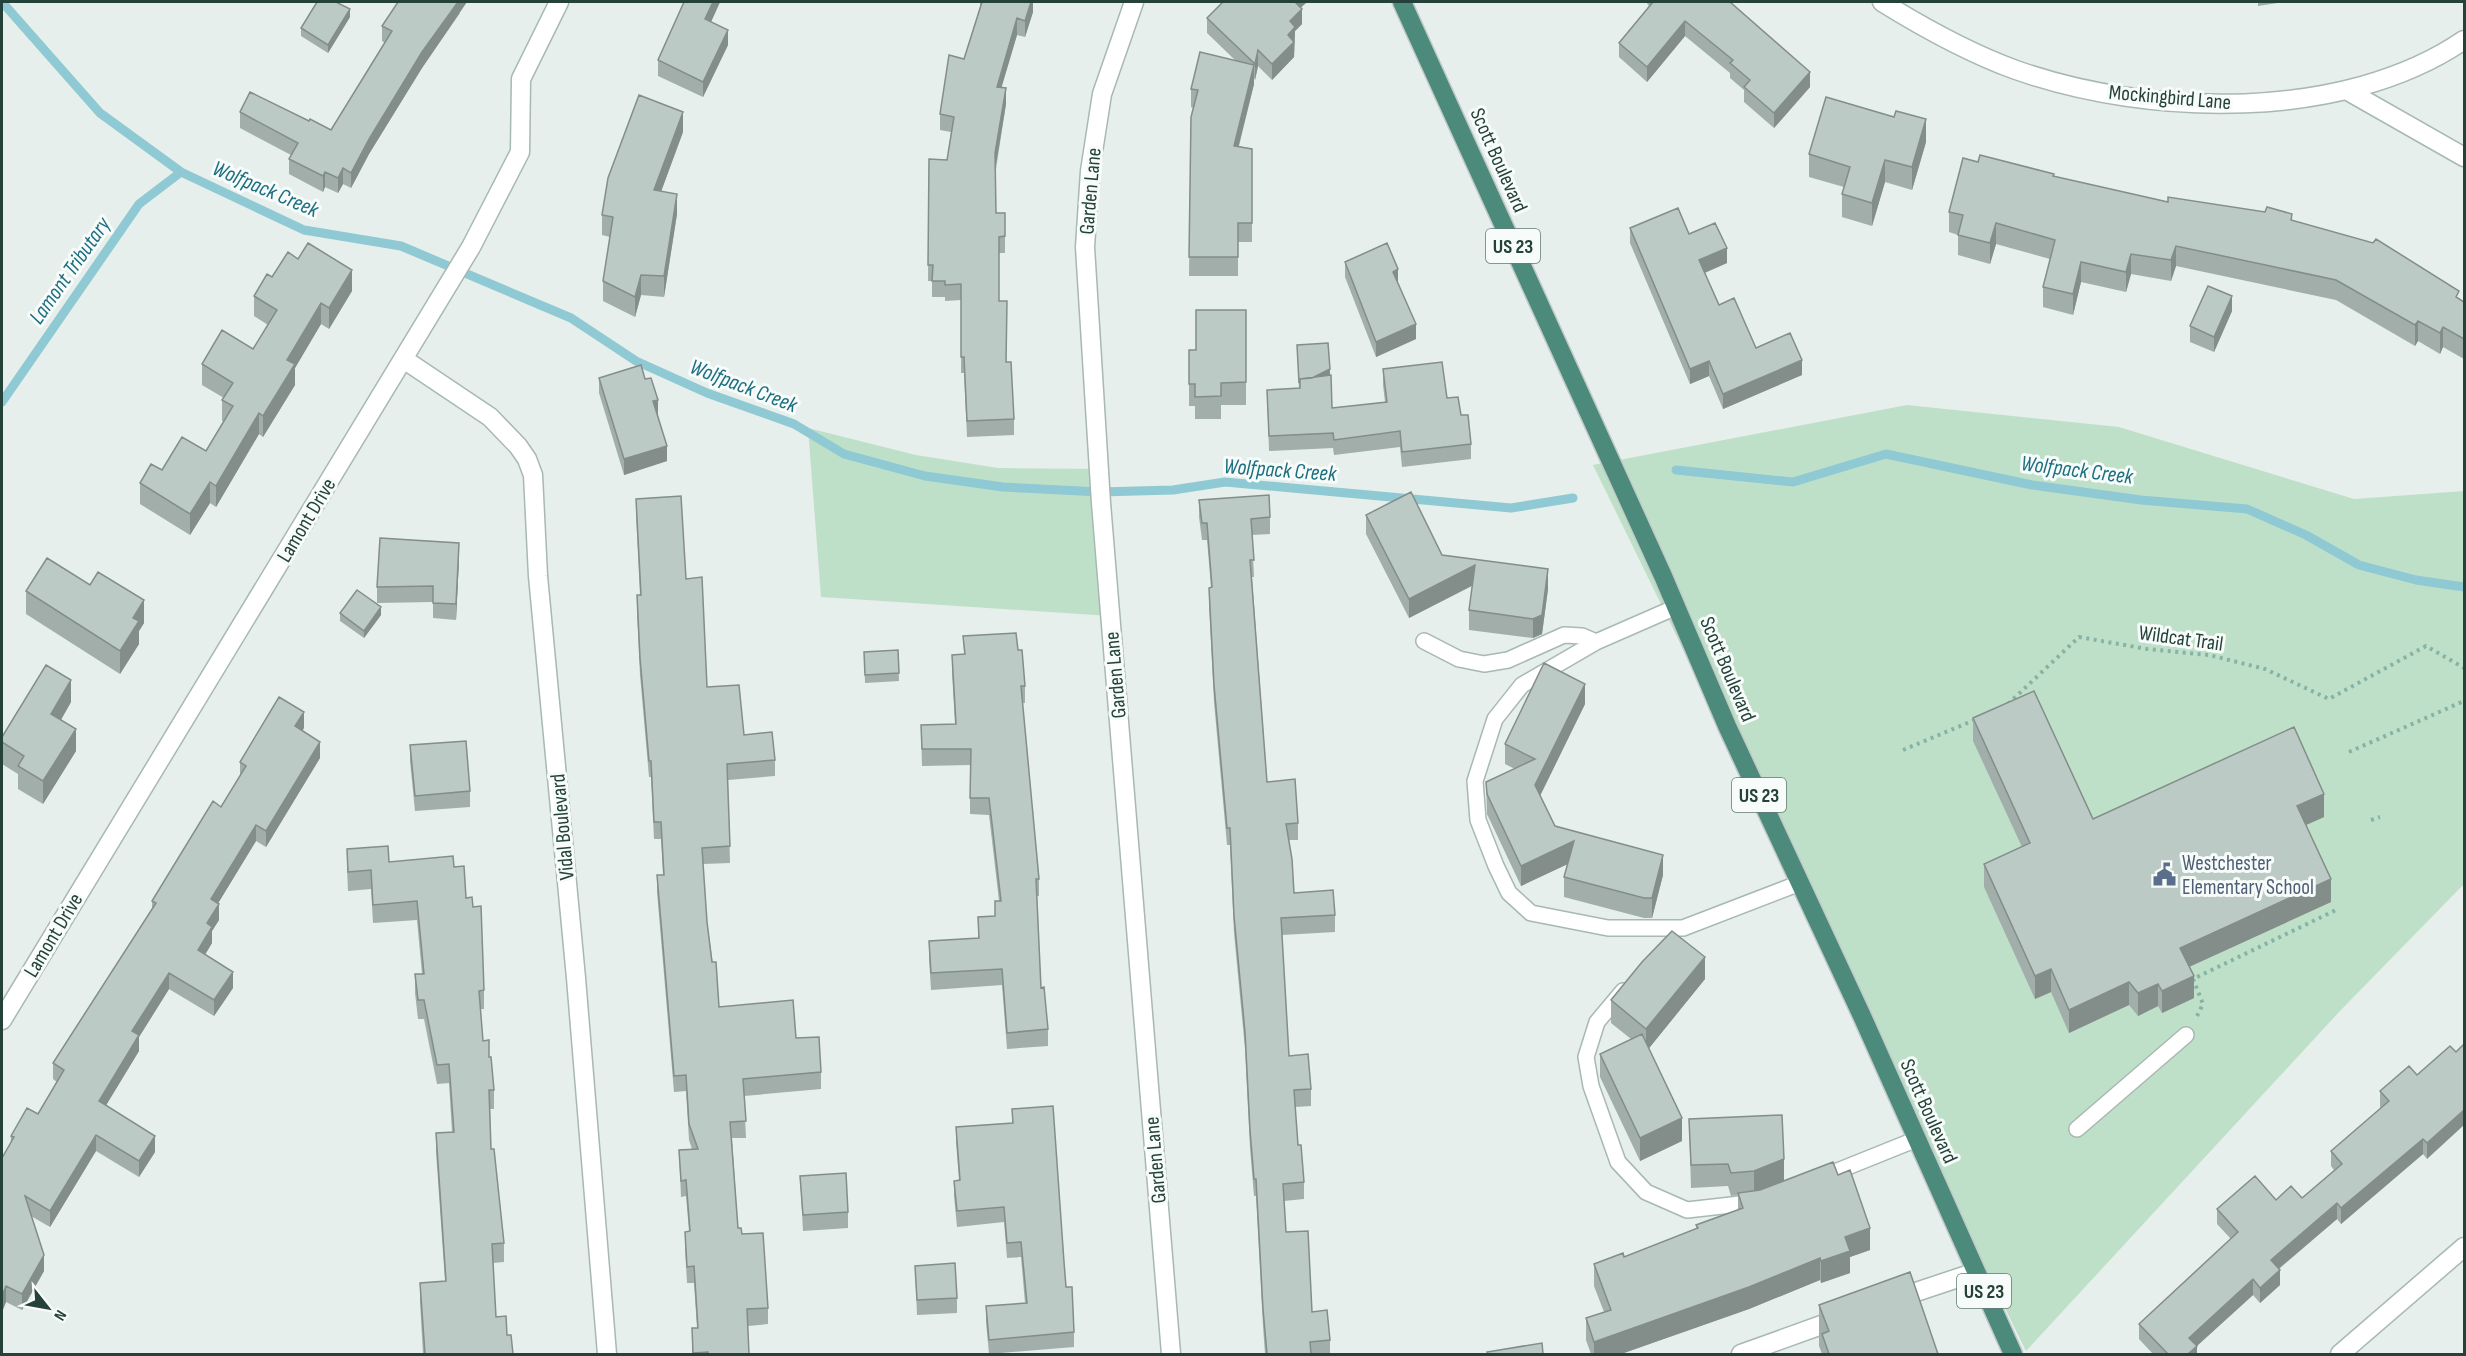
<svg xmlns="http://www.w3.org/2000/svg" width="2466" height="1356" font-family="'Sofia Sans Condensed',sans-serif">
	<rect width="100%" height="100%" fill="#e6efeb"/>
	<path fill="#bfe0c8" d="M1907,405L2119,427L2354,499L2464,491V884L2339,1012L2026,1351L1593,465Z
		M808,428L916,455L998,468L1102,469L1110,616L821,597Z"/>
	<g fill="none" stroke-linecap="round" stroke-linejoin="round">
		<path stroke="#8ec9d4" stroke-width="9" d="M2,2L100,113L181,172L304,230L401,246L571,318L636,361L707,393L794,424L844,454L925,476L1003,487L1100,492L1173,490L1225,482L1511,508L1573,498
			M2,402L139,204L181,172
			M1676,470L1793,482L1886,454L2032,485L2141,500L2247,509L2306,535L2359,565L2416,580L2464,587"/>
		<defs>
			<path id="service" d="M1676,607L1596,642L1522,685L1495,719L1475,781L1478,820L1496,866L1509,893L1531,913L1608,928H1683L1800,883
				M1424,641L1459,659L1484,664L1508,660L1564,635L1582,636L1596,642
				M1623,991L1597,1022L1586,1057L1591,1086L1618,1162L1646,1192L1687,1210L1758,1202
				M2077,1129L2186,1035
				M1820,1178L1917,1139"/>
			<path id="minor" d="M1134,2L1102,94L1090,171L1085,247L1101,503L1171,1354
				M1882,2C1924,28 1969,53 2016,70C2149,117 2344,122 2464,40
				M2348,91L2464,157
				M405,360L490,417L518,446L527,459L533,475L538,576L576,978L607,1354
				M2,1020L471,247L520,152L521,79L559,2
				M1895,1299L1976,1272
				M1741,1354L1841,1318
				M2340,1354L2464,1247"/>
			<path id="trunk" d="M1402,2L1663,576L1727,726L1862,1016L2013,1354"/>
		</defs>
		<use href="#service" stroke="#a8b8b2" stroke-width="18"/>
		<use href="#minor" stroke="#a8b8b2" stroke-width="21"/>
		<use href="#trunk" stroke="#c2cac8" stroke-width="21"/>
		<path stroke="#86b3a5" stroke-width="4" stroke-dasharray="3 4.5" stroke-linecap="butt" d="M2008,704L2079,637L2147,649L2209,655L2265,669L2329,699L2426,646L2464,668
			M1903,750L1977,719
			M2349,752L2464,701
			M2371,820L2380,817
			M2197,1016L2203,1004L2193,979L2336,910"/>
		<use href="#service" stroke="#fff" stroke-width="15"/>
		<use href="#minor" stroke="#fff" stroke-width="18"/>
		<use href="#trunk" stroke="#4c8a7c" stroke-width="18"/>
	</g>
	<path fill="#a1aea9" d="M684,2H720L711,22L728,45L703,97L658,76V60Z
		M980,2H1033V12L1025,37L1017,35L1001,87L1006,104L996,169V213H1005V253H999V301L1014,419V435L967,437L964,373H961V300L945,301V297H932V281H928L929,159L947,160L951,132L940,130V114L964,59L980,7Z
		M1223,2H1307L1301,7L1302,24L1295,31L1294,57L1272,80L1258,66L1255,80L1254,78V84L1239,146L1252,149V242H1238V276H1189L1191,117L1193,108L1191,107V89L1236,61L1207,33V18Z
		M1646,2H1730L1810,87L1774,128L1744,102V90L1730,78V73L1685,36L1647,82L1619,57V43L1649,6Z
		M2258,2H2284L2258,6Z
		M460,13L422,68L369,154L351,188L343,184L338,193L325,187L323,192L289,174V159L291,155L240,128V112L309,121L331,130L385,43L382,41V26Z
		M350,17L328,53L301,36V28Z
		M683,132L661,191L677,214L664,297L641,295L635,317L603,301V281L610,237L602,235V215Z
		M1926,142L1912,190L1885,182L1872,226L1842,217V194L1844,187L1809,177V154Z
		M2054,177L2168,202L2292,220L2464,302V359L2443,347L2440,354L2418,341L2415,346L2336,300L2176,266L2171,281L2131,274L2126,292L2081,282L2073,315L2043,307V287L2050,259L1996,244L1990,264L1958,255V235L1949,232V212Z
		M1630,228L1689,234L1727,263L1705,273L1719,305L1756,348L1802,375L1723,409L1709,376L1690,384L1630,243Z
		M1345,262L1398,285L1416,339L1376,357L1345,277Z
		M272,277L352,291L329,329L321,324L295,368V385L263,437L259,434L216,507L210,503L190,535L140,504V483L162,470L206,451L224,421H222V400L224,398L202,385V364L253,349L268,325L254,316V296Z
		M1246,310V405H1221V419H1195V406H1189V350H1196Z
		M2232,311L2214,352L2190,342V326Z
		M1297,345L1330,375L1332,408L1385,402L1383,385V369L1447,398L1461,415L1471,444V459L1402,467L1400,447L1334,455L1333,448L1269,451L1267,390L1299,389Z
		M599,378L658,415L667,461L624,475L599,393Z
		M636,499L686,579L707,687L744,735L775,760V776L728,780L730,863L703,864L707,922L719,1007L796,1038L821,1072V1089L744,1096L746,1138H732L738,1228L742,1234L768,1308V1324L748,1326L749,1354H692V1328H697L694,1283H687L685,1248V1232L689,1231L686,1196L681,1197L679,1150L692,1149L689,1140L686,1091L674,1092L657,892V875H663L661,839H654L651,777H649L640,675L637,612V595H640L636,515Z
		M1199,500L1270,517V534L1252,535L1254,577H1252L1267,782L1298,823V840H1289L1294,893L1335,915V932L1282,935L1289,1056L1311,1089V1106L1295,1107L1298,1145L1304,1182V1199L1284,1201L1286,1232L1312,1312L1330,1340V1354H1265L1263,1326L1256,1196H1254L1250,1148L1245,1049L1234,933L1230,845H1227L1214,702L1209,605V588L1211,587L1207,540H1202L1199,517Z
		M1366,515L1442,555L1548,589L1542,634L1533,638L1469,630V610L1472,586L1409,618L1366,534Z
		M459,559L456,620L433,618V602L377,603V587Z
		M90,585L144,623L139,631V644L120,674L26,614V591Z
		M340,613L381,615L364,638L340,621Z
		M963,636L1018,650L1025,686V703H1022L1039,879V896H1037L1041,988L1048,1029V1046L1007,1049L1002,985L931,990L929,958V941L978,938V917L995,916V901H999L989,815L970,814V765L922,766L921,725L955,724L952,672V655L964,654Z
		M898,650L899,681L865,683L864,652Z
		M71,702L61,720L76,751L43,804L18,789V774L2,764V737Z
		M1585,704L1540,796L1555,826L1663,875L1652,918H1644L1564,897V877L1568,864L1521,886L1487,814L1486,782L1515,769L1505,764V744Z
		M1973,718L2093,819L2324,817L2306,825L2331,902L2189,967L2194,998L2162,1013L2158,1006L2138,1016L2129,1005L2069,1033L2051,992L2035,999L1984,887V864L2022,847L1973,741Z
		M304,728L302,731L320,758L266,847L256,841L218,903L219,920L212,931V943L205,955L233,988L214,1016L169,989L139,1037V1051L106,1105L155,1152L139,1177L96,1151L50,1227L31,1216L44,1271L22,1310L6,1302L2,1312L11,1136L38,1114L57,1082L53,1079V1063L152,909V901L221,807L240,776V762Z
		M410,745L470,791V807L415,811L410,761Z
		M347,849L389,862L454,867L466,898L473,907L484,990V1009H480L483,1041L489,1057L494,1090V1109H490L491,1149L504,1243V1262L493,1263L496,1317L423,1354L420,1302V1283L445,1281L436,1152V1133L452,1132L449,1083L437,1084L424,1019H418L415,993V974H422L417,920L373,923L371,889L348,891L347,868Z
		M1705,979L1649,1048L1682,1141L1640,1161L1600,1077V1054L1631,1039L1611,1023V1000Z
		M2450,1046L2427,1159L2423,1154L2341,1224L2337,1219L2279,1269L2280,1285L2260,1303L2253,1295L2197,1346V1354H2153L2139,1339V1324L2231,1239L2217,1224V1209L2276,1200L2302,1198L2334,1170L2331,1166V1151L2381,1108L2380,1107V1091L2417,1075Z
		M1012,1109L1064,1262L1066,1287L1074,1332V1347L989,1354L986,1322V1306L1025,1303L1021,1257L1007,1258L1004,1222L957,1227L954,1196V1181L959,1180L956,1142V1127L1012,1123Z
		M1689,1119L1784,1181L1838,1175L1870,1250L1850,1257V1273L1821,1283L1820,1280L1749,1309L1621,1354H1591L1586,1340V1318L1604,1312L1594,1286V1264L1624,1257L1696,1229V1225L1738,1210V1195L1731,1196L1728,1186L1691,1188Z
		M800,1176L848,1212V1228L803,1231Z
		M915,1266L957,1298V1313L917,1315Z
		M1819,1305L1938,1354H1822L1819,1346Z"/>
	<path fill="#838d89" d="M458,2H467L422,68L369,154L351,188V173L369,139L422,52Z
		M713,2H720L705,35V19Z
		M1031,2H1033V12L1025,37V21Z
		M1293,2H1307L1293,15Z
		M350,9V17L328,53V45Z
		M1302,9V24L1295,31L1294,57L1272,80V64L1288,35L1290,21Z
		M1017,18V35L997,103V87Z
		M1685,21V36L1647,82V67Z
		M728,30V45L703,97V82Z
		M1258,50V66L1255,80V64Z
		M1254,65V84L1234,164V146Z
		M1810,72V87L1774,128V113Z
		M1006,88V104L995,170V153Z
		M683,112V132L654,211V190Z
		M1926,119V142L1912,190V167Z
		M1885,160V182L1872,226V203Z
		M343,168V184L338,193V178Z
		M325,172V187L323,192V176Z
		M677,194V214L664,297V276Z
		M1996,223V244L1990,264V243Z
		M2176,246V266L2171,281V260Z
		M1727,248V263L1699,275V260Z
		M2131,254V274L2126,292V272Z
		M2081,262V282L2073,315V294Z
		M1398,269V285L1393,272Z
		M352,270V291L329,329V308Z
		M641,275V295L635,317V297Z
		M2232,296V311L2214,352V337Z
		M321,303V324L295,368V385L263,437V416L287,360Z
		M2418,321V341L2415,346V325Z
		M1416,324V339L1376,357V342Z
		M2443,327V347L2440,354V333Z
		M1802,360V375L1723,409V394Z
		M1709,361V376L1690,384V369Z
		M1330,369V377L1300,383Z
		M658,400V415L653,416V401Z
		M259,413V434L216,507V486Z
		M667,446V461L624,475V459Z
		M210,482V503L190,535V514Z
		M459,543V559L456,620V604Z
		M1475,565V584L1409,618V599Z
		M1548,569V589L1542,634L1533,638V619Z
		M144,600V623L139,631V644L120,674V651L133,618Z
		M381,607V615L364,638V631Z
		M71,680V702L51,737V714Z
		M1585,684V704L1535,806V785Z
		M304,712V728L295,743V726Z
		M76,729V751L43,804V781Z
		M320,742V758L266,847V831Z
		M2324,794V817L2297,829V806Z
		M256,825V841L211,915V899Z
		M1574,841V861L1521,886V866Z
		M1663,855V875L1652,918V898Z
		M2331,879V902L2180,971V948Z
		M219,904V920L212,931V943L198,966V950L207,923Z
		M1705,957V979L1646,1052V1029Z
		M2051,969V992L2035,999V976Z
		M233,972V988L214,1016V1000Z
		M169,973V989L139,1037V1051L99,1117V1101L132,1031Z
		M2194,976V998L2162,1013V991Z
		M2129,982V1005L2069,1033V1010Z
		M2158,984V1006L2138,1016V993Z
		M2464,1110V1125L2427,1159V1143Z
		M1682,1118V1141L1640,1161V1138Z
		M96,1135V1151L50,1227V1211Z
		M155,1136V1152L139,1177V1161Z
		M2423,1139V1154L2341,1224V1208Z
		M1784,1159V1182L1754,1193V1171Z
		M2337,1203V1219L2271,1275V1260Z
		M1870,1228V1250L1850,1257V1273L1821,1283V1261L1845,1237Z
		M44,1255V1271L22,1310V1294Z
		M1820,1258V1280L1749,1309L1621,1354H1594V1342Z
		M2280,1270V1285L2260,1303V1288Z
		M2253,1279V1295L2189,1353V1338Z
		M6,1286V1302L2,1312V1296Z
		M2197,1346V1354H2188Z"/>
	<path fill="#bbcac4" stroke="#838d89" stroke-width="1.5" d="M317,2H336L350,9L328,45L301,28Z
		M398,2H458L422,52L369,139L351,173L343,168L338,178L325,172L323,176L289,159L298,143L240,112L250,92L309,121L310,119L331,130L392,31L382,26Z
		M684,2H713L705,19L728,30L703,82L658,60Z
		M982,2H1031L1025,21L1017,18L997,87L1006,88L995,153L996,213H1005V236L999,237V301H1007L1006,362H1011L1014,419L967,421L964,357H961V284L945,285V281H932L933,265H928L929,159L947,160L954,117L940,114L949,55L964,59Z
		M1223,2H1295L1302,9L1290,21L1295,27L1288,35L1294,42L1272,64L1258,50L1255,64L1207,18Z
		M1653,2H1730L1810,72L1774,113L1744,87L1750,80L1730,63L1733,60L1685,21L1647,67L1619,43Z
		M1200,52L1254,65L1234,146L1252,149V223H1238V257H1189L1191,117L1198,90L1191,89Z
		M639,95L683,112L654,190L677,194L664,276L641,275L635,297L603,281L613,217L602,215L608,178Z
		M1826,97L1894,117L1896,111L1926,119L1912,167L1885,160L1872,203L1842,194L1850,167L1809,154Z
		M1980,155L2054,174L2053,176L2168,202V197L2265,212L2267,207L2292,214L2291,220L2373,243L2376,239L2459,291L2456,297L2464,302V339L2443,327L2440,333L2418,321L2415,325L2336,280L2176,246L2171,260L2131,254L2126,272L2081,262L2073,294L2043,287L2055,240L1996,223L1990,243L1958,235L1963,215L1949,212L1963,158L1978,162Z
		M1678,208L1689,234L1715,223L1727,248L1699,260L1719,305L1734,298L1756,348L1790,333L1802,360L1723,394L1709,361L1690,369L1630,228Z
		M308,243L352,270L329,308L321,303L287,360L295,364L263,416L259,413L216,486L210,482L190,514L140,483L151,464L162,470L182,437L206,451L233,406L222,400L233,383L202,364L222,330L253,349L277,310L254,296L267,274L272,277L288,252L298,259Z
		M1387,243L1398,269L1393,272L1416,324L1376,342L1345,262Z
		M2208,286L2232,296L2214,337L2190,326Z
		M1196,310H1246V382L1221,383V396L1195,397V384H1189V350H1196Z
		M1328,343L1330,369L1312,378L1300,379L1299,383L1297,345Z
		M1442,362L1447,398L1458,397L1461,415H1468L1471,444L1402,452L1400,431L1334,440L1333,433L1269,436L1267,390L1300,388V379L1331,375L1332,408L1387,402L1383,369Z
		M641,365L645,379L651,378L658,400L653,401L667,446L624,459L599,378Z
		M1411,492L1442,555L1548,569L1542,615L1533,619L1469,610L1475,565L1409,599L1366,515Z
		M1269,495L1270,517L1251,519L1254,560H1250L1267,782L1295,779L1298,823L1286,824L1292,859L1294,893L1333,890L1335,915L1281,918L1289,1056L1308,1054L1311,1089L1294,1090L1298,1145H1301L1304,1182L1283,1184L1286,1232L1308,1231L1312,1312L1327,1310L1330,1340L1310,1342L1311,1354H1267L1263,1309L1256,1179H1254L1250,1130L1245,1032L1234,916L1230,828H1227L1214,685L1209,588L1212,587L1207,523H1202L1199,500Z
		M681,496L686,579L702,577L707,687L739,685L744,735L772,732L775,760L727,764L730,846L702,848L707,922L712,962H716L719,1007L793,1000L796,1038L819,1037L821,1072L743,1079L746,1121L730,1122L738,1228H741L742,1234L763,1233L768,1308L747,1309L749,1354H708V1352L693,1353L692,1328H698L694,1266L687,1267L685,1232L690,1231L686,1180L681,1181L679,1150L698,1149L689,1124L686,1075L674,1076L657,875H664L661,822H654L651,761H649L640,658L637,595H641L636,499Z
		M380,538L459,543L456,604L433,603V586L377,587Z
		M47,558L90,585L98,572L144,600L133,618L139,621L120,651L26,591Z
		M357,590L381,607L364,631L340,613Z
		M1016,633L1018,650H1022L1025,686H1021L1039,879H1036L1041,988L1044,987L1048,1029L1007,1033L1002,969L931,973L929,941L979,938L978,917L995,916V901H1001L989,798H970L971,749H922L921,725L956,724L952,655L965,654L963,636Z
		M898,650L899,673L865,675L864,652Z
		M1544,663L1585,684L1535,785L1555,826L1663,855L1652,898H1644L1564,877L1574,841L1521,866L1487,794L1486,782L1535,759L1505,744Z
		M46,665L71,680L51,714L76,729L43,781L18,766L24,756L2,742V737Z
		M2034,691L2093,819L2294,727L2324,794L2297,806L2331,879L2180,948L2194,976L2162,991L2158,984L2138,993L2129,982L2069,1010L2051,969L2035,976L1984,864L2030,843L1973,718Z
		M279,697L304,712L295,726L320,742L266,831L256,825L211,899L219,904L207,923L212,927L198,950L233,972L214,1000L169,973L132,1031L139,1035L99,1101L155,1136L139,1161L96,1135L50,1211L25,1196L44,1255L22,1294L6,1286L2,1296V1158L14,1137L11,1136L27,1108L38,1114L64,1070L53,1063L156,903L152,901L213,801L221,807L246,766L240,762Z
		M466,741L470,791L415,796L410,745Z
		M388,846L389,862L453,856L454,867L464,866L466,898L472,897L473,907L481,906L484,990L479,991L483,1041L489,1040V1057H491L494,1090H489L491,1149H494L504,1243L492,1244L496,1317L506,1316L507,1335H511L513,1354H414H425L420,1283L446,1281L436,1133L454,1132L449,1064L437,1065L424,1000H418L415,974H424L417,901L373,905L371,870L348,872L347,849Z
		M1672,931L1705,957L1646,1029L1611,1000L1642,962Z
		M1642,1034L1682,1118L1640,1138L1600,1054Z
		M2464,1044V1110L2427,1143L2423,1139L2341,1208L2337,1203L2271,1260L2280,1270L2260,1288L2253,1279L2189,1338L2197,1346L2188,1354H2168L2139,1324L2238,1232L2217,1209L2255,1176L2276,1200L2291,1186L2302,1198L2342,1164L2331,1151L2389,1101L2380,1091L2409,1066L2417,1075L2450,1046L2456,1052Z
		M1053,1106L1064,1262L1066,1287H1072L1074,1332L989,1340L986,1306L1027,1303L1021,1242L1007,1243L1004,1207L957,1211L954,1181L960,1180L956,1127L1013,1123L1012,1109Z
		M1782,1115L1784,1159L1754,1171L1731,1173L1728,1164L1691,1165L1689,1119Z
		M1833,1162L1838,1175L1850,1170L1870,1228L1845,1237L1850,1251L1821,1261L1820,1258L1749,1287L1594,1342L1586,1318L1611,1310L1594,1264L1623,1253L1624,1257L1698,1228L1696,1225L1743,1208L1738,1193L1760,1190Z
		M846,1173L848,1212L803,1215L800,1176Z
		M955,1263L957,1298L917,1300L915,1266Z
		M1910,1272L1938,1354H1829L1822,1334L1829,1331L1819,1305Z
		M1542,1343L1543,1354H1488L1487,1352Z"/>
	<defs>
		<symbol id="civic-bare" viewBox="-9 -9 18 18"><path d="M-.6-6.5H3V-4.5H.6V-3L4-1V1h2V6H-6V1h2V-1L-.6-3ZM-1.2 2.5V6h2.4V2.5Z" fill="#5c6f8a" stroke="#f7fbf9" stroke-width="2.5" paint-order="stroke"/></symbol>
	</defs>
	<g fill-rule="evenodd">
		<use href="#civic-bare" x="2148" y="858" width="33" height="33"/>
	</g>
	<g text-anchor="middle" stroke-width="6" stroke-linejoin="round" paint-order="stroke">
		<g fill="#f7fbf9" stroke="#637a73" stroke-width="1.5">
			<rect x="1486" y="229" width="54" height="34" rx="4.5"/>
			<rect x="1732" y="778" width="54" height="34" rx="4.5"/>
			<rect x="1957" y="1274" width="54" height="34" rx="4.5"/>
		</g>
		<g font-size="20" font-weight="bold" fill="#24423a">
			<text x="1513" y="253">US 23</text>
			<text x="1759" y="802">US 23</text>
			<text x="1984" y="1298">US 23</text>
		</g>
		<g font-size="21" fill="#24423a" stroke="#f7fbf9">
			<text transform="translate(2170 97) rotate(5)" y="7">Mockingbird Lane</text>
			<text transform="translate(1499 160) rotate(66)" y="7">Scott Boulevard</text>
			<text transform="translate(1090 191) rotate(-85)" y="7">Garden Lane</text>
			<text transform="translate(306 520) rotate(-59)" y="7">Lamont Drive</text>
			<text transform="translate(2181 638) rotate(8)" y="7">Wildcat Trail</text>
			<text transform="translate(1728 669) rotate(67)" y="7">Scott Boulevard</text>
			<text transform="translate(1115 675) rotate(-95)" y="7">Garden Lane</text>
			<text transform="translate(562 827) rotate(-95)" y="7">Vidal Boulevard</text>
			<text transform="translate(53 935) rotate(-59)" y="7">Lamont Drive</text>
			<text transform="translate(1929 1111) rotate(66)" y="7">Scott Boulevard</text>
			<text transform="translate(1155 1160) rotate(-95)" y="7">Garden Lane</text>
		</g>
		<g font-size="21" fill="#4e5e75" stroke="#f7fbf9" text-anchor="start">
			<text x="2182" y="870">Westchester<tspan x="2182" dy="24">Elementary School</tspan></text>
		</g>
		<g font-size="22" font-style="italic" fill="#1c6f80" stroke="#f7fbf9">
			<text transform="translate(266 188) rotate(23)" y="8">Wolfpack Creek</text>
			<text transform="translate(69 270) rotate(-55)" y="8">Lamont Tributary</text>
			<text transform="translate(744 385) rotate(21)" y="8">Wolfpack Creek</text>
			<text transform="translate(1280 469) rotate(4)" y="8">Wolfpack Creek</text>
			<text transform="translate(2077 469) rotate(7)" y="8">Wolfpack Creek</text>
		</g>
	</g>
	<rect width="2466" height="1356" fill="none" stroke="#24423a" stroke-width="6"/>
	<g transform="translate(48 1308) rotate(121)" stroke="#f7fbf9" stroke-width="4.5" paint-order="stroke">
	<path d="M0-4.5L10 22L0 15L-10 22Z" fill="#24423a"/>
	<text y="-9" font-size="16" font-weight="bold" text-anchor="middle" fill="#24423a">N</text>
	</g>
</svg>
